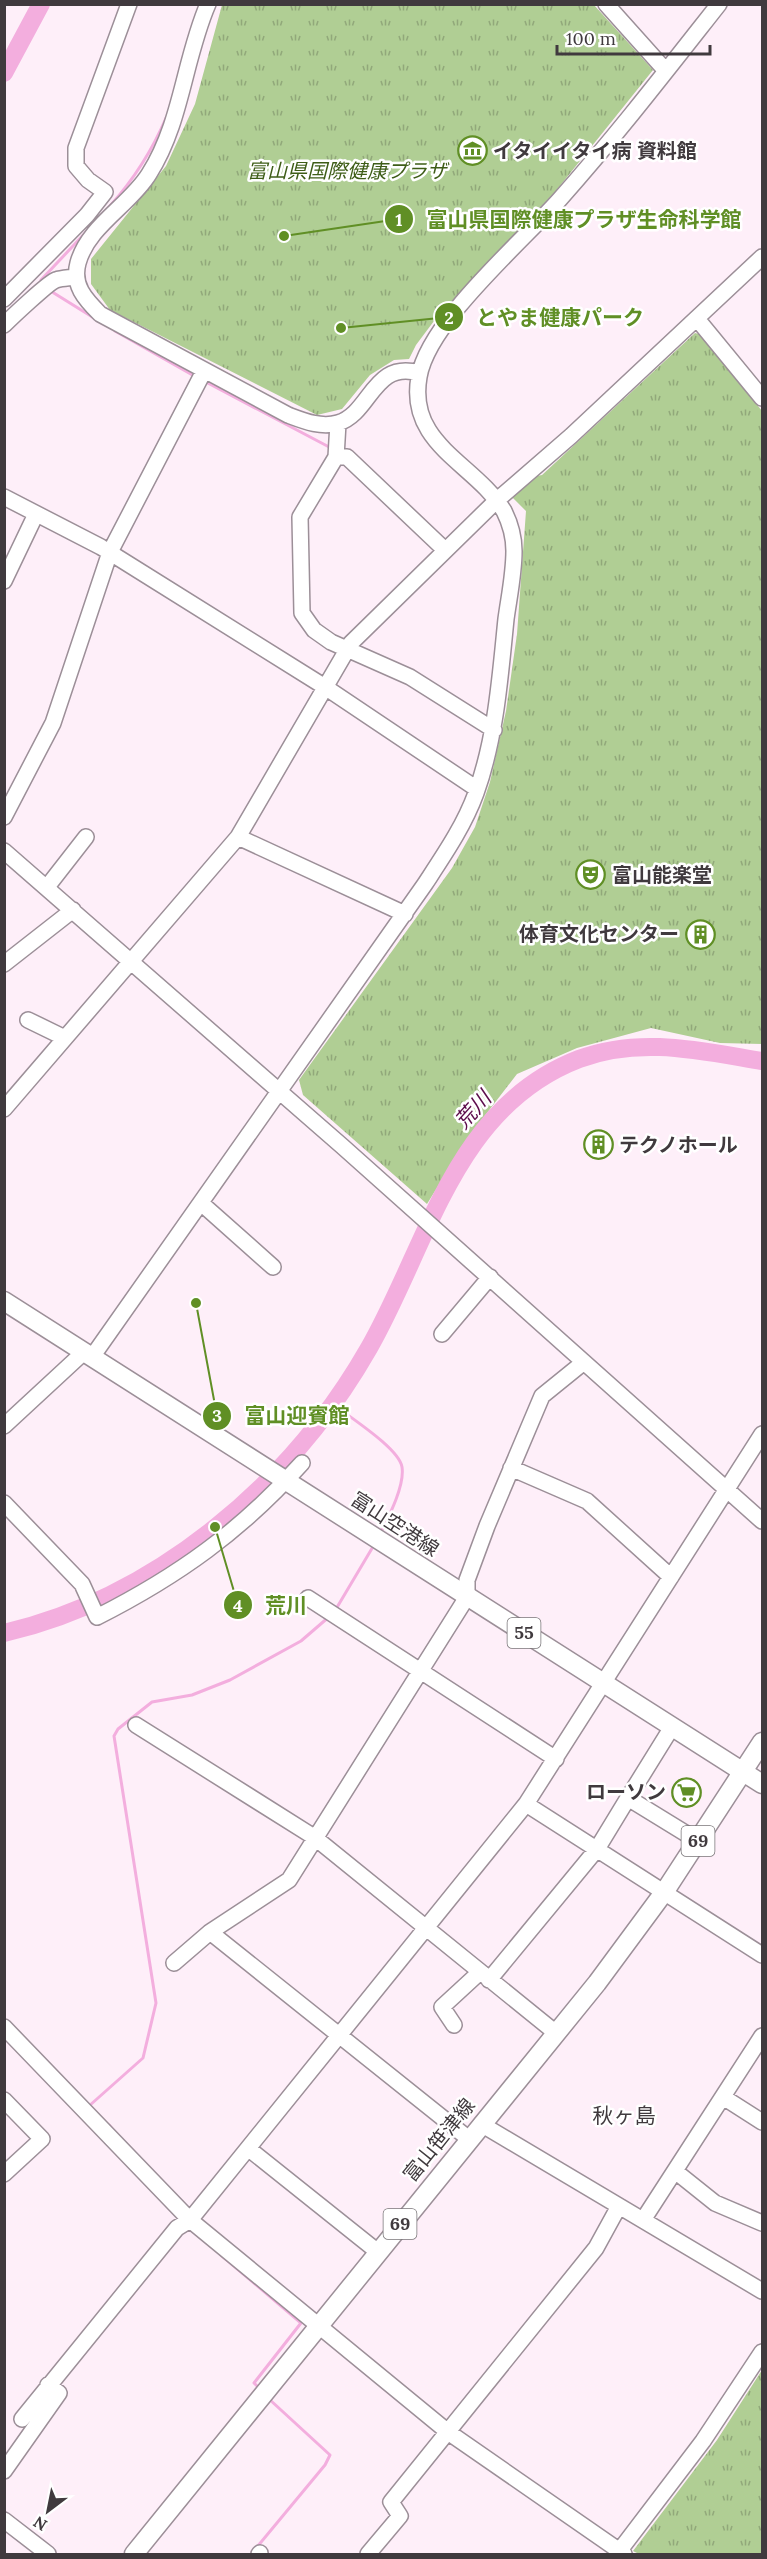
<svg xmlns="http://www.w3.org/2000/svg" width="767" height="2559" font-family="Lora,'Noto Sans JP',serif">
	<defs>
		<pattern id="grass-tufts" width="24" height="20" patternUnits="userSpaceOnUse" patternTransform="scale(1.5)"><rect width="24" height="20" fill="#b0ce94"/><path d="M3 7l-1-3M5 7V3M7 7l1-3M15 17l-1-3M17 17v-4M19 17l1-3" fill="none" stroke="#91a87a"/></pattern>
	</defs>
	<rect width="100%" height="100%" fill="#feeff9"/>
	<path fill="url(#grass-tufts)" d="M222,5H594L653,70L555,192L437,317L416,345L409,359L394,360L370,375L342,409L317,415L110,310L91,284V259L166,166L195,104Z
		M695,333L702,335L762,411V1044L720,1043L651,1028L577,1048L517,1074L467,1139L427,1204L303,1095L299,1080L452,868L475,827L490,782L506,711L517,634L526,511L511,496L531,477L542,475Z
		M762,2370V2554H639L633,2551L717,2440Z"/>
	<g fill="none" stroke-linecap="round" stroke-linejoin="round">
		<path stroke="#f3aede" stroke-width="3" d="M4,65L8,66
			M110,206C134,179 152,151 166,118
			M43,283L41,280L88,230
			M49,290L94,318
			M115,331L196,377
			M204,381L331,448
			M333,1404C349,1417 399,1448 402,1467C405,1486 388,1518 380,1534
			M336,1609L374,1545
			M92,2108L89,2106L143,2058L156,2003L114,1736L118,1729L152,1702L192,1695L230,1680L301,1641L330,1616
			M109,2125L124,2143
			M221,2255L301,2323L254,2383L260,2389
			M257,2547L325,2465L330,2455L269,2399"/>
		<path stroke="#f3aede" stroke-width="18" d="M4,73L41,4
			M4,1633C158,1597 292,1483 369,1348C429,1243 454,1107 579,1059C640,1036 701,1051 762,1061"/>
		<defs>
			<path id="minor" d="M208,4C184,59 182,122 149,174C130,205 88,226 78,263C72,285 85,299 100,314L288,415C304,421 321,428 338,423C371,413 373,360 419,373
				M606,4L666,71
				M4,299L87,215L105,192L88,180L76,166V148L129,4
				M698,320L762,398
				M4,325C11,318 49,282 56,280C62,278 69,278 75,277
				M338,423L336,457H347L445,550
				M336,457L300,517L302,613L314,630L331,642L410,677L494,730
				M4,497L101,547L325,687L477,789
				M4,581L36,514
				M4,817L53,723L110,552L204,371
				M238,837L405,914
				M4,851L342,1146L762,1521
				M47,887L86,837
				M4,964L73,910
				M28,1020L65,1038
				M4,1109L238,837L351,643L496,501L571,436L762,257
				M201,1203L273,1267
				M442,1334L490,1277
				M92,1357L425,884C444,855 464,826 476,793C496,737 500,678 506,619C509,597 514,574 514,551C514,538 510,523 504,511C475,463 407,445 419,377C428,322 522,242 560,199C616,136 667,70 719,4
				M4,1426L84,1352
				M511,1468L587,1501L671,1577
				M4,1503L82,1584L97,1617C178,1576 241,1531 302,1463
				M308,1598L556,1759
				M136,1725L314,1837L556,2033
				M672,1727L628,1798L698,1841
				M526,1804L762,1955
				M174,1963L210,1932
				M489,1980L597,1849L628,1798
				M454,2025L442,2007L480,1972
				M4,2027L190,2220L448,2432L624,2554
				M723,2097L762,2122
				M4,2100L42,2139L4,2174
				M481,2124L762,2291
				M469,2139L210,1932L289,1880L467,1597V1580L487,1526L542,1396L584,1362
				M249,2149L378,2252
				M675,2171L715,2203L762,2223
				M643,2220L762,2036
				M22,2419L177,2228L190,2220L526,1804L762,1434
				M4,2471L59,2393L48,2385
				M4,2520L48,2554
				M259,2554L260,2553
				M368,2554L400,2516L391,2502L596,2248L619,2206
				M617,2554L703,2441L762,2352"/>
			<path id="major" d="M4,1301L762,1784
				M134,2554L597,1983L665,1891L762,1742"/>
		</defs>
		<use href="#minor" stroke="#9c8f98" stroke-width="18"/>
		<use href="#major" stroke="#9c8f98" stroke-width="21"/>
		<use href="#minor" stroke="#fff" stroke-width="15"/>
		<use href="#major" stroke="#fff" stroke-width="18"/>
	</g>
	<defs>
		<symbol id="museum-ring" viewBox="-11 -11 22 22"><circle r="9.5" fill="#fff" stroke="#608f25" stroke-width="1.5"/><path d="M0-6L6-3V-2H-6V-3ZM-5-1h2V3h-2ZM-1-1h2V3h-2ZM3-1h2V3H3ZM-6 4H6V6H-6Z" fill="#608f25"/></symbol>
		<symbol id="theatre-ring" viewBox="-11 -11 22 22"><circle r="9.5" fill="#fff" stroke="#608f25" stroke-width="1.5"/><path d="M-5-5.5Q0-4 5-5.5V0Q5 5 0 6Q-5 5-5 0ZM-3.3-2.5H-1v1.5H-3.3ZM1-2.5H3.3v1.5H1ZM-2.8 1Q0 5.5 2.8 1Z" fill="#608f25"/></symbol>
		<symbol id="building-ring" viewBox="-11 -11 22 22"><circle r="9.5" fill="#fff" stroke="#608f25" stroke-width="1.5"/><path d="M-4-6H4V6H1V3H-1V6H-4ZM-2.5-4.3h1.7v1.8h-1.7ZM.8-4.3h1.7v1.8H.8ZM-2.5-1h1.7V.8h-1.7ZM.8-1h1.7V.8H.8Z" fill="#608f25"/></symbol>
		<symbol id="supermarket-ring" viewBox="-11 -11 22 22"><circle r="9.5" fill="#fff" stroke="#608f25" stroke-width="1.5"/><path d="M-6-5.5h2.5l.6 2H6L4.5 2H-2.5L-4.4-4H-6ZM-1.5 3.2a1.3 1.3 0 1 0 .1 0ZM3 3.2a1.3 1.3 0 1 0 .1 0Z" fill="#608f25"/></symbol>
	</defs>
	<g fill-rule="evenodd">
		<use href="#museum-ring" x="456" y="134" width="33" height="33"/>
		<use href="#theatre-ring" x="574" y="858" width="33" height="33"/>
		<use href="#building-ring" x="684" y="918" width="33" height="33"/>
		<use href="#building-ring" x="582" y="1128" width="33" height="33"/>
		<use href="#supermarket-ring" x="670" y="1776" width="33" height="33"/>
	</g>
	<g text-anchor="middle" stroke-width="5" stroke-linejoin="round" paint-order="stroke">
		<g fill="#fff" stroke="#797578" stroke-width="1.5">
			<rect x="507.5" y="1618" width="33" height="30" rx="4.5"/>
			<rect x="681.5" y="1826" width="33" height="30" rx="4.5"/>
			<rect x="383.5" y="2209" width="33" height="30" rx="4.5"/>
		</g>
		<g font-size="18" font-weight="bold" fill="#403a3e">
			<text x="524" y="1639">55</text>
			<text x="698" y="1847">69</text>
			<text x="400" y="2230">69</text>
		</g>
		<g font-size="20" font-weight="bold" fill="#403a3e" stroke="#fff" text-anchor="start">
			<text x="493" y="158">イタイイタイ病 資料館</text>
			<text x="612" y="882">富山能楽堂</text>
			<text x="679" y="941" text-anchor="end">体育文化センター</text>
			<text x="619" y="1152">テクノホール</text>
			<text x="666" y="1799" text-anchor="end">ローソン</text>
		</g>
		<g font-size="20" font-style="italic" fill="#3e5d17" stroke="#fff">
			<text x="347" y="178">富山県国際健康プラザ</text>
		</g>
		<g font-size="20" fill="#403a3e" stroke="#fff">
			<text transform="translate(395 1524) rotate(33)" y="7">富山空港線</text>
			<text transform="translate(439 2140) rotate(-51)" y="7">富山笹津線</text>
		</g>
		<g font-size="21" font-style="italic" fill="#5c0c4b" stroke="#fff">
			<text transform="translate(473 1110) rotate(-48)" y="7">荒川</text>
		</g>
		<g font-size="21" fill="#403a3e" stroke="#fff">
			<text x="624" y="2123">秋ヶ島</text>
		</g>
	</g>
	<path fill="none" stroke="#608f25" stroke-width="2" d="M284 236L399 219M341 328L449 317M196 1303L217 1416M215 1527L238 1605"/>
	<g fill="#608f25" stroke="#fff" stroke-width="2">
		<circle cx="284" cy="236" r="6"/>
		<circle cx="341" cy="328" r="6"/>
		<circle cx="196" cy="1303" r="6"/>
		<circle cx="215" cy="1527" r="6"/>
		<circle cx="399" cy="219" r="15"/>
		<circle cx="449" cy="317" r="15"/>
		<circle cx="217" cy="1416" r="15"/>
		<circle cx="238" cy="1605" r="15"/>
	</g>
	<g font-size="18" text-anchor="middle" font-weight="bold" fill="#fff">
		<text x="399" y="226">1</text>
		<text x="449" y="324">2</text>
		<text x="217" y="1422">3</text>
		<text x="238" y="1612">4</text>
	</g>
	<g font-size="21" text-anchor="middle" font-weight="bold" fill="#608f25" stroke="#fff" stroke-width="5" stroke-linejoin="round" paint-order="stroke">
		<text x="584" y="227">富山県国際健康プラザ生命科学館</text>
		<text x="560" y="325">とやま健康パーク</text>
		<text x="297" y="1423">富山迎賓館</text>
		<text x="286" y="1613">荒川</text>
	</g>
	<rect width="767" height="2559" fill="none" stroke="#403a3e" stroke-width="12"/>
	<g transform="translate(48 2511) rotate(212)" stroke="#ffffff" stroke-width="4.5" paint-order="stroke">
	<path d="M0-4.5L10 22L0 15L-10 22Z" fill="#403a3e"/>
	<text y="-9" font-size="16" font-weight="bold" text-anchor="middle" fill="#403a3e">N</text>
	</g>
	<path d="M557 45v9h153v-9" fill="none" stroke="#403a3e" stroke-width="3"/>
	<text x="566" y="45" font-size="18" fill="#403a3e" stroke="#ffffff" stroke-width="4.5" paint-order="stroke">100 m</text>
</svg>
